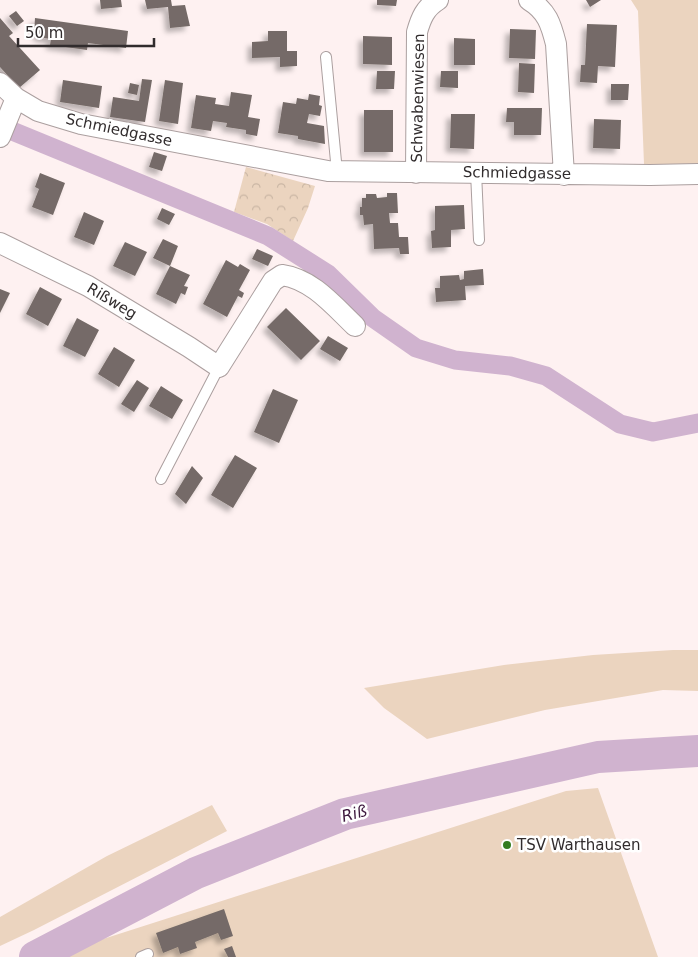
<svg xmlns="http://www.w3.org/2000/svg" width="698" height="957" font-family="'DejaVu Sans',sans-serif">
	<defs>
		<pattern id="park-crowns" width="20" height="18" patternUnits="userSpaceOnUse" patternTransform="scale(1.25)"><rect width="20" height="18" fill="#ebd4bf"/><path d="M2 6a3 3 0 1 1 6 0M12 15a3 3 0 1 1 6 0" fill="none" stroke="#cab6a4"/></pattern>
		<filter id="shadow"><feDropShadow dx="-4.5" dy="4.5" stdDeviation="2.5" flood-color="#0004"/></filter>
	</defs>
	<rect width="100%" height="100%" fill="#fef1f1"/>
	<path fill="#ebd4bf" d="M631,0H698V165L644,164L638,11Z
		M673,650H698V691L663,690L545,710L427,739L384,708L364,688L504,665L593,655Z
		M598,788L658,957H59L75,948L566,791Z
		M212,805L227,831L34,930L0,946V917L107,856Z"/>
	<path fill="url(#park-crowns)" d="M246,167L315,186L308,208L293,241L267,224L234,212Z"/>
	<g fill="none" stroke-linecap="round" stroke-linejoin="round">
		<path stroke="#d0b3cf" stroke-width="19" d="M0,126L268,236L328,274L373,318L416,348L455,360L510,366L546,376L620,424L653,432L698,423"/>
		<path stroke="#d0b3cf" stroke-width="32" d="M35,957L196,873L345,814L598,757L698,751"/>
	</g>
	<path fill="#756b67" filter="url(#shadow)" d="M100,0H121L122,7L101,9Z
		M145,0H171L172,6L185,5L190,26L170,28L168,7L147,9Z
		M377,0H397L396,6L377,5Z
		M586,0H601L590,7Z
		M16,11L24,21L17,26L9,16Z
		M0,18L13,33L9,36L40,70L19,88L0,67Z
		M35,18L128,31L126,48L88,43L87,50L50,45L51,39L38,37L39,33L34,32Z
		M587,24L617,25L615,67L598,66L597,83L580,82L581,65H585Z
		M510,29L536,30L535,59L509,58Z
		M268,31H287V51H297V66L280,67V57L252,58V42L268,41Z
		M363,36L392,37V65L363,64Z
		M454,38L475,39V65H454Z
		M519,63L535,64L534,93L518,92Z
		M377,71H395L394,89H376Z
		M441,71H458V88L440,87Z
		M142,79L152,80L145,122L110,117L113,97L139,101Z
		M63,80L102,86L99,108L60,102Z
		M165,80L183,83L178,124L159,121Z
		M130,83L139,85L137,95L128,93Z
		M611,84H629L628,100H611Z
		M231,92L252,95L248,117L260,119L257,136L246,134V130L226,127L227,123L213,121L211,131L191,128L196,95L216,98L215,104L229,106Z
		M309,94L320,96L319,105L322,106L320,116L309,114L307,123L324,126L325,144L298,139V136L278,133L283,102L296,104L297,98L308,100Z
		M507,108H542L541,135H514V122H506Z
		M364,110H393V152H364Z
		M451,114H475L474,149L450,148Z
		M594,119L621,120L620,149L593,148Z
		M154,152L167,156L162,171L149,167Z
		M40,173L65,183L53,215L32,207L39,189L35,187Z
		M387,193H397L398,213H389L390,223H398L399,237H408L409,254H400L399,248L374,249L373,224L364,225L363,215H360V207H362V198H366V194H376L377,198L387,197Z
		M464,205L465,229L451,230V247L432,248L431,231L435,230V206Z
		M162,208L175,214L169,225L157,219Z
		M84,212L104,221L94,245L74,237Z
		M163,239L178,246L170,266L153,258Z
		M125,242L147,252L135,276L113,266Z
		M257,249L273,256L268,266L252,259Z
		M226,260L238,267L240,264L250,270L239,290L244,293L242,298L238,296L227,317L203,304Z
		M170,266L190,275L184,286L188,287L185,295L181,293L176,304L156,294Z
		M483,269L484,285L465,286L466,300L436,302L435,288H440V276L459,275L460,280L464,279V271Z
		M40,287L62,299L48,326L26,314Z
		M0,289L10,293L0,313Z
		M286,308L320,341L301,360L267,327Z
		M77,318L99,330L85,357L63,346Z
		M328,336L348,348L340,361L320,349Z
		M114,347L135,360L119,387L98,374Z
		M137,380L149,388L134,412L121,404Z
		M161,386L183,400L172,419L149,406Z
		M273,389L298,400L279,443L254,432Z
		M235,455L257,468L233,508L211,495Z
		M192,466L203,478L186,504L175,494Z
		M224,909L233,936L221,940L218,933L195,942L197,948L180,954L178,947L163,953L156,933Z
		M232,946L236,957H228L224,949Z"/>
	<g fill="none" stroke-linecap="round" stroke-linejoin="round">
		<defs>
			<path id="service" d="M326,57L337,172
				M476,172L479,240
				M161,479L219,367
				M141,957L148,954"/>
			<path id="minor" d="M529,0C547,11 551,24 556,44L564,175
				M0,83L16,98L38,111L81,124L328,171L650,175L698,174
				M0,137L16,98
				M416,173L417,32C421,18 425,8 438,0
				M0,243L88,286L189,347L219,367L273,281L282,275C312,279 334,306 355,326"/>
		</defs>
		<use href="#service" stroke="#ab9f9f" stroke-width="12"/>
		<use href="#minor" stroke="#ab9f9f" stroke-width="22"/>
		<use href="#service" stroke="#fff" stroke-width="10"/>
		<use href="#minor" stroke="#fff" stroke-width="20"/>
	</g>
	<circle fill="#337c21" stroke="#fff" stroke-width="2" cx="507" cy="845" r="5"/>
	<g text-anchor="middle" stroke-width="5" stroke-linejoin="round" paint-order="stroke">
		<g font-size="15" fill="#312c2d" stroke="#fff">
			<text transform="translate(418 98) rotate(-89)" y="5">Schwabenwiesen</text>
			<text transform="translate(119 130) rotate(12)" y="5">Schmiedgasse</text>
			<text transform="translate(517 173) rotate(1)" y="5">Schmiedgasse</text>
			<text transform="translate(112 301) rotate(31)" y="5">Rißweg</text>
		</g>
		<g font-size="15" fill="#312c2d" stroke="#fff" text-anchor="start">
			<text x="517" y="850">TSV Warthausen</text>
		</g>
		<g font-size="16" font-style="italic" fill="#3e193e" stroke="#fff">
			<text transform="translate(354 813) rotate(-15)" y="6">Riß</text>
		</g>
	</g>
	<path d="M18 38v8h136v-8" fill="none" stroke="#312c2d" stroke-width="2.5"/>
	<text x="25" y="38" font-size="15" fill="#312c2d" stroke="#ffffff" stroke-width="4" paint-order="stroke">50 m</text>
</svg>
